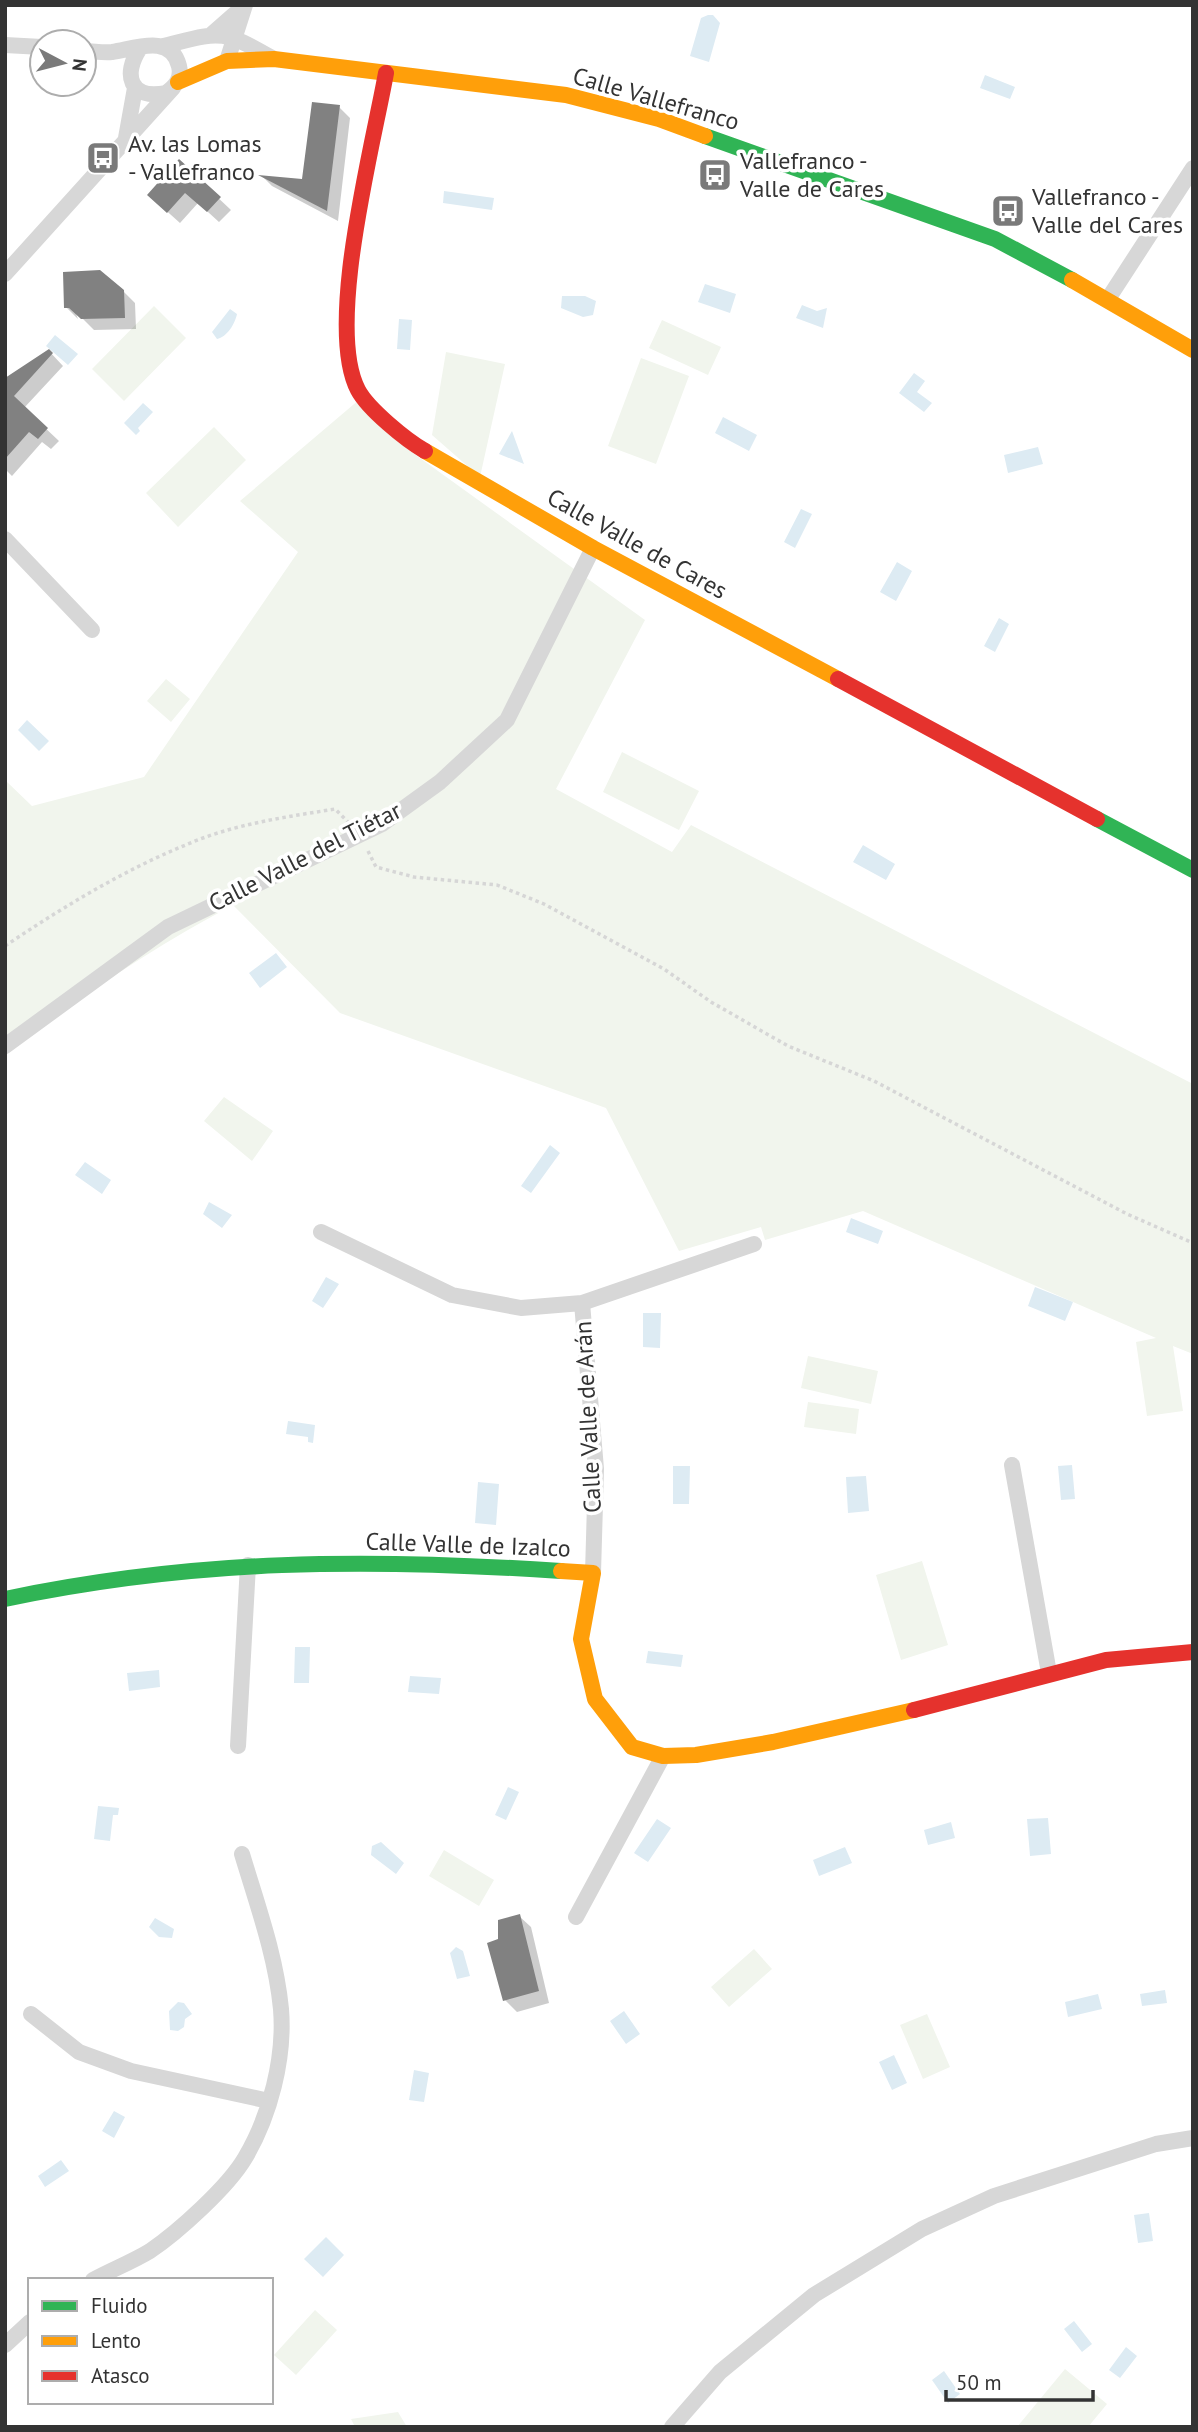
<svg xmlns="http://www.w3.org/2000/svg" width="1198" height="2432" font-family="'PT Sans',sans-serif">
	<rect width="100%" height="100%" fill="#fff"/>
	<path fill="#f1f5ed" d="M154,306L186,338L124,401L92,369Z
		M662,320L721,347L708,375L649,348Z
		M446,352L505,364L480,477L432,435Z
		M641,358L689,376L656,464L608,446Z
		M360,399L406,448L645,620L556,789L672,852L691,825L1193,1084V1354L1173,1346L1183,1411L1147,1416L1136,1342L1156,1338L863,1211L765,1240L761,1227L679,1251L606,1108L340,1013L233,905C152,948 77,998 5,1056V780L32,806L144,777L298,552L240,501Z
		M214,427L246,460L178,527L146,493Z
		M166,679L190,699L171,722L147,701Z
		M622,752L699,791L679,830L603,792Z
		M224,1097L273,1131L252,1161L204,1121Z
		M808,1356L878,1371L871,1404L801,1388Z
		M808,1402L859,1409L856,1434L804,1427Z
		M922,1561L948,1645L901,1660L876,1575Z
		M444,1850L494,1880L479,1906L429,1876Z
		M754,1949L772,1969L729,2007L711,1987Z
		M927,2014L950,2067L923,2079L900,2025Z
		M315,2310L337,2330L296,2375L274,2355Z
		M1065,2369L1107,2404L1088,2427H1017Z
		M398,2412L407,2427H355L351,2419Z"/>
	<path fill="#ddebf3" d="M708,15H713L720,23L709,62L690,56L701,18Z
		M985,75L1015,87L1010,99L980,88Z
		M444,191L494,198L492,210L443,203Z
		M705,284L736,294L730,313L698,302Z
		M562,296H585L596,301L593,315L583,317L561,308Z
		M802,305L817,311L827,308L823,328L796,318Z
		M230,309L237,314C235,324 227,337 217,339L212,332Z
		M399,319L412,320L410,350L397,349Z
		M55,335L78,354L68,365L46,346Z
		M914,373L925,381L917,392L932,403L924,412L899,393Z
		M143,403L153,412L138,428L140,431L136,435L124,423Z
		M723,417L757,435L749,451L715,433Z
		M512,431L524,464L499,454Z
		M1038,447L1043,464L1008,473L1004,455Z
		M801,509L812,514L795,548L784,542Z
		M897,562L912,571L896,601L880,592Z
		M999,618L1009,624L995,652L984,646Z
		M27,720L49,741L39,751L18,730Z
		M863,845L895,864L886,880L853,862Z
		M276,953L287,967L260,988L249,973Z
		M550,1145L560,1153L531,1193L521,1186Z
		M85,1162L111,1180L102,1194L75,1175Z
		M209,1202L232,1215L222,1228L203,1214Z
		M851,1218L883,1231L878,1244L846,1232Z
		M326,1277L339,1284L323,1308L312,1301Z
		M1035,1287L1073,1302L1065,1321L1028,1306Z
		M643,1313H661L660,1348L643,1347Z
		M288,1421L315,1425L313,1443L308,1442V1437L286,1434Z
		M1072,1465L1075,1499L1061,1500L1058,1466Z
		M673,1466H690L689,1504H673Z
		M866,1476L869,1511L848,1513L846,1477Z
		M478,1482L499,1484L496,1525L475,1523Z
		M295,1647H310L309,1683H294Z
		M648,1651L683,1655L681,1667L646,1663Z
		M159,1670L160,1687L129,1691L127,1673Z
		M410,1676L441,1678L439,1694L408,1692Z
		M508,1787L519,1792L506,1820L495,1815Z
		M98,1806L119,1808L118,1815H113L110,1841L94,1839Z
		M1048,1818L1051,1854L1030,1856L1027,1819Z
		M657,1819L671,1828L648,1862L634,1853Z
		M951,1822L955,1838L928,1845L924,1830Z
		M381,1842L404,1863L396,1874L371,1855L372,1846Z
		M845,1847L852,1863L819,1876L813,1860Z
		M155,1918L174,1929L172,1938L159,1937L149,1927Z
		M456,1947L463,1951L470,1976L457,1979L450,1953Z
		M1165,1990L1167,2003L1142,2006L1140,1994Z
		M1098,1994L1102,2009L1068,2017L1065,2002Z
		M178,2002L184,2003L192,2014L185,2019L184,2027L178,2031L170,2030L169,2011Z
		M624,2011L640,2034L626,2044L610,2021Z
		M894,2055L907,2083L892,2090L879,2062Z
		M414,2070L429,2073L424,2102L409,2100Z
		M114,2111L125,2117L114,2138L102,2131Z
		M61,2160L69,2171L45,2187L38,2176Z
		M1149,2213L1153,2241L1138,2243L1134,2215Z
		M326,2237L344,2255L323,2277L304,2259Z
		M1074,2321L1092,2344L1082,2352L1064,2329Z
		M1126,2347L1137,2356L1120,2378L1109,2370Z
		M944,2371L960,2394L948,2403L932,2380Z"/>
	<path fill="#0003" d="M339,107L350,118L338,221L272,186L263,177L304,181Z
		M179,161L231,210L219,222L198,203L180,223L161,206Z
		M123,291L135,303L136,329L94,330L75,311L78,319L66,307Z
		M49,351L63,366L24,408L59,441L51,449L42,442L12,476L5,469V380Z
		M519,1916L531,1927L549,2003L517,2012L505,2000L489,1944L500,1941Z"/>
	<path fill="#818181" d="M312,102L340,105L327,211L258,175L302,179Z
		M179,159L221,197L207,212L185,193L167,213L147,195Z
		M100,270L124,290L125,318L81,319L69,308H64L63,272Z
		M49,349L53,353L14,396L48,428L38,439L29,432L5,459V378Z
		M520,1914L539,1991L503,2001L487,1943L498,1939V1920Z"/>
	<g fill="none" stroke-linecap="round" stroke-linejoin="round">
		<path stroke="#d6d6d6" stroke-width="3.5" stroke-dasharray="3.5 3.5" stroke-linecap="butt" d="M368,851L376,867L414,877L497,885L544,904L664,969L711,1002L788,1046L874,1081L1127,1214L1193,1243
			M5,946C63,907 124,870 188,844C234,824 286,817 335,809L348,822"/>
		<path stroke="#d7d7d7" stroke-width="16" d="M212,34L245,5
			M5,45L42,47
			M163,46C220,32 220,28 272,58
			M84,51C93,51 103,53 112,52C134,49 171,33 179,66C182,78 176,86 166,93C130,100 122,75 140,48
			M227,61L245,5
			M126,138L135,88
			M5,274L173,88
			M1108,299L1193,168
			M5,539L92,630
			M5,1046L168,927L382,824L440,782L507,720L593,548
			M321,1232L452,1295L521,1308L582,1303L596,1469L593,1573
			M582,1303L754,1244
			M1012,1465L1049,1673
			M238,1746L248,1565
			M576,1917L663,1756
			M31,2014L79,2052L131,2071L269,2101
			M93,2280C111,2270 132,2262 150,2251C178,2232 228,2187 245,2158C270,2116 285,2058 281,2009C276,1956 257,1904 242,1854
			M5,2345L30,2322
			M672,2427L720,2372L814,2295L922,2229L994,2196L1156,2144L1193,2138"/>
		<path stroke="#30b455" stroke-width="16" d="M705,136L995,239L1072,280
			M1097,819L1193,870
			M5,1599C196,1559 367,1558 561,1571"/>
		<path stroke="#ff9f0a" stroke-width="16" d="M178,82L227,61L274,59L566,95L659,119L705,136
			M1072,280L1193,350
			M425,451L593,548L838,679
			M561,1571L593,1573L581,1639L595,1699L632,1747L663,1756L696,1755L773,1742L914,1710"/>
		<path stroke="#e5322d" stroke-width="16" d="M386,73C373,146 325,327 358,390C368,409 406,440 425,451
			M838,679L1097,819
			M914,1710L1106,1660L1193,1652"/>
	</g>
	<defs>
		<symbol id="bus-square" viewBox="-11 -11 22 22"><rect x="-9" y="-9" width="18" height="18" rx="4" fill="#7a7a7a" stroke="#fff"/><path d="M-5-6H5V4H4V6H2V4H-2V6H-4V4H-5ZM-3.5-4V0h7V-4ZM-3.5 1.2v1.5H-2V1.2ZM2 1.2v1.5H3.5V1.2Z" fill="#fff"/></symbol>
	</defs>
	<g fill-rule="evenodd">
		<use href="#bus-square" x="84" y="139" width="38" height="38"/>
		<use href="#bus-square" x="696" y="156" width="38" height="38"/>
		<use href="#bus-square" x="989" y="192" width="38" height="38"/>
	</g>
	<g text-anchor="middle" stroke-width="7" stroke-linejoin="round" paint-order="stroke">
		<g font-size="24" fill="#333" stroke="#fff">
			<text transform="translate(656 99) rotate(16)" y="8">Calle Vallefranco</text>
			<text transform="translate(637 544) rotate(29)" y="8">Calle Valle de Cares</text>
			<text transform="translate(305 857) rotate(-27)" y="8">Calle Valle del Tiétar</text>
			<text transform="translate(588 1417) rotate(-93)" y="8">Calle Valle de Arán</text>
			<text transform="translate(468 1545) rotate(2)" y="8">Calle Valle de Izalco</text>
		</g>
		<g font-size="24" fill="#333" stroke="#fff" text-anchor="start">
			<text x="128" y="152">Av. las Lomas<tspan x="128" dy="28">- Vallefranco</tspan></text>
			<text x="740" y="169">Vallefranco -<tspan x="740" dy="28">Valle de Cares</tspan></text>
			<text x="1032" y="205">Vallefranco -<tspan x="1032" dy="28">Valle del Cares</tspan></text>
		</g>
	</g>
	<rect width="1198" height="2432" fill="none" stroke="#333333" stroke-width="14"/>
	<rect x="28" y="2278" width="245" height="126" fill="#ffffff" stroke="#adadad" stroke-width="2"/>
	<rect x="42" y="2301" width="35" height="10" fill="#30b455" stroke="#adadad" stroke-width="2"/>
	<text x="91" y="2313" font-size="21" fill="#333333">Fluido</text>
	<rect x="42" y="2336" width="35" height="10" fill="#ff9f0a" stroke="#adadad" stroke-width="2"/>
	<text x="91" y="2348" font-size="21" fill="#333333">Lento</text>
	<rect x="42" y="2371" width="35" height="10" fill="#e5322d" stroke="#adadad" stroke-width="2"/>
	<text x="91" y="2383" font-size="21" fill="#333333">Atasco</text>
	<g transform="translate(63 63) rotate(97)"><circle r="33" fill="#ffffff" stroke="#adadad" stroke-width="2"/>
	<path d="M0-5L12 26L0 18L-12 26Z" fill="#7a7a7a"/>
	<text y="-10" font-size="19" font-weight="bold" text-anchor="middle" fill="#333333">N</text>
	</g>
	<path d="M946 2390v10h147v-10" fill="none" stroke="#333333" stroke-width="3.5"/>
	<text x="956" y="2390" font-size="21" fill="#333333" stroke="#ffffff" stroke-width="5" paint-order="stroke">50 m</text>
</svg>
